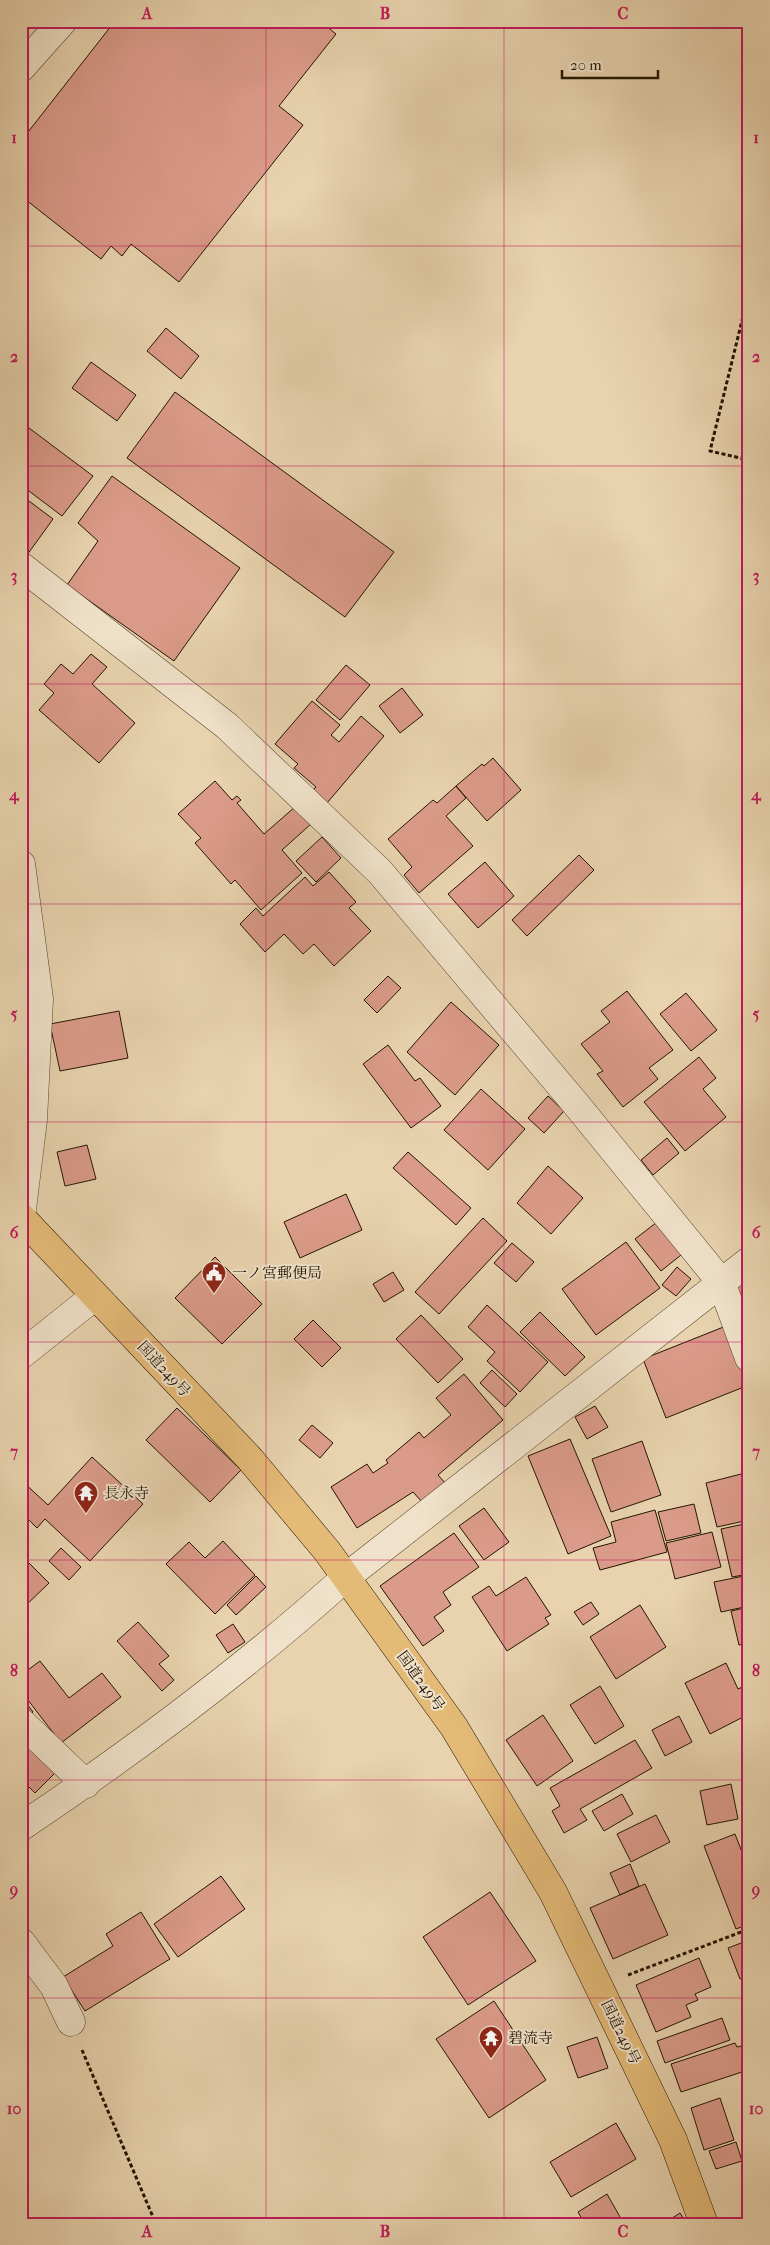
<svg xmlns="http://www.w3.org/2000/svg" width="770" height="2245" font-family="'IM FELL French Canon','Noto Serif JP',serif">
	<rect width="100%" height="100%" fill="#e8d3ae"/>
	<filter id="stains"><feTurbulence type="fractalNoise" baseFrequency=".004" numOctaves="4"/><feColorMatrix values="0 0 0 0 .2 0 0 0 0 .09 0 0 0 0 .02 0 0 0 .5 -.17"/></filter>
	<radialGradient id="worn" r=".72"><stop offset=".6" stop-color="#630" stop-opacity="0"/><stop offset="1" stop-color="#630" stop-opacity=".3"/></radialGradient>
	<path fill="#db9b8a" stroke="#221402" d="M115,21H320L336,34L279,106L303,125L179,282L131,244L122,256L111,246L101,259L21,196V141Z
		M166,328L199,356L181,379L147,351Z
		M91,362L136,395L117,421L72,388Z
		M175,392L394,552L345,617L127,458Z
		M21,422L93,476L62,516L21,485Z
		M112,476L240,568L174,661L67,585L98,541L78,523Z
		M21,495L53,519L27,555L21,551Z
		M91,654L107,667L92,684L135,723L99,763L39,710L54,693L44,684L61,664L73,674Z
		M346,665L370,685L340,720L316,700Z
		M402,688L423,715L400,733L379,706Z
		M312,701L340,725L331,735L339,742L361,716L384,736L327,803L313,790L316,787L294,768L298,764L275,744Z
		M493,758L521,790L487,821L456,786L482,764L484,766Z
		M215,781L232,800L237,796L241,800L237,803L264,834L296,806L311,824L282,850L302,873L261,910L235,880L231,884L195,843L201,838L178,814Z
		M456,786L466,798L446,816L473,846L419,893L404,875L412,867L388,839L433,800L437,803Z
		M322,837L341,858L316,882L296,861Z
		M579,855L594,870L527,936L512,920Z
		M485,862L514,896L478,928L448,894Z
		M329,872L356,902L349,908L371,931L334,966L314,944L303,954L284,934L265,952L240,924L256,908L263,916L305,877L313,886Z
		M388,976L401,988L377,1013L364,1000Z
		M627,991L673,1050L649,1068L658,1079L623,1107L597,1074L603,1071L581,1044L610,1022L601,1011Z
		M686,993L717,1030L691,1051L660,1014Z
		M451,1002L499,1045L455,1095L407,1052Z
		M119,1011L128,1058L60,1071L50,1024Z
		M388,1045L415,1081L420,1078L441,1106L411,1128L363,1064Z
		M699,1057L716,1078L703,1089L726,1117L685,1151L644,1102Z
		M481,1089L525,1129L488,1170L444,1130Z
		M548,1096L564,1111L544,1133L528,1118Z
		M749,1124V1139L741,1129Z
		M667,1138L679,1153L653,1175L641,1160Z
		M87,1145L96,1179L65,1186L57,1152Z
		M408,1152L471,1208L456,1225L393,1168Z
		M548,1166L583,1198L551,1234L517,1203Z
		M346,1194L362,1230L300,1258L284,1222Z
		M483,1218L507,1241L439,1314L415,1292Z
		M661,1219L686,1251L661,1271L635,1239Z
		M626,1242L660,1288L596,1335L562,1289Z
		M512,1243L534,1262L516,1282L494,1263Z
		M215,1257L262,1304L222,1344L175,1298Z
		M677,1267L691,1279L676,1296L662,1285Z
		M393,1272L404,1290L384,1302L373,1284Z
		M749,1279V1325L729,1289Z
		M487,1305L548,1362L520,1392L487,1361L495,1352L468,1327Z
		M540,1312L585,1357L565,1376L520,1332Z
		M421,1315L463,1359L438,1383L396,1339Z
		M313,1320L341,1348L322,1367L294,1339Z
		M726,1326L749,1385L666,1418L643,1359Z
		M492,1370L517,1394L505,1407L480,1383Z
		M464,1374L503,1420L438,1475L446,1484L423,1503L413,1492L357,1528L331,1487L367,1464L373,1473L388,1463L386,1460L419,1432L424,1438L451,1415L436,1398Z
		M595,1406L608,1427L587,1439L575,1417Z
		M177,1408L241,1470L210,1502L146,1440Z
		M312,1425L333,1443L320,1458L299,1440Z
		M570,1439L611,1536L568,1554L528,1456Z
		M642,1441L661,1495L611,1512L592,1459Z
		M92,1457L143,1504L90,1561L45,1519L37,1528L28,1519L21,1526V1480L48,1505Z
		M749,1472V1520L717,1527L706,1483Z
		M694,1504L701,1533L666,1541L658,1512Z
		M484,1508L509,1542L484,1560L459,1526Z
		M655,1510L667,1552L600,1570L593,1548L616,1542L611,1522Z
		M749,1523V1574L732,1577L721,1529Z
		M712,1532L721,1567L675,1579L666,1543Z
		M454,1533L479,1567L443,1592L451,1605L434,1617L444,1631L423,1646L380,1586Z
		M223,1541L255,1575L215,1614L166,1564L189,1542L205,1558Z
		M61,1548L81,1567L69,1580L49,1561Z
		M21,1555L49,1583L21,1610Z
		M749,1575V1606L721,1612L714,1582Z
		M256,1576L266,1587L236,1615L227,1605Z
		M526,1577L551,1615L545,1618L549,1624L507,1651L472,1597L489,1586L496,1596Z
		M591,1602L599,1614L583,1625L574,1612Z
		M640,1605L666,1647L616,1679L590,1637Z
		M749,1607V1643L739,1645L731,1611Z
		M138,1622L169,1656L159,1664L174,1680L162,1691L117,1641Z
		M233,1624L245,1642L228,1653L216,1635Z
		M40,1661L69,1698L102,1673L121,1697L61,1743L21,1691V1675Z
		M726,1663L738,1689L749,1684V1714L710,1734L685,1683Z
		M600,1686L624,1726L595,1744L570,1705Z
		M21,1696L33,1712L25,1718L21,1713Z
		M543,1715L573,1761L537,1786L506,1740Z
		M679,1716L692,1742L665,1756L652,1730Z
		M21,1733L57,1771L35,1793L21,1779Z
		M635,1740L652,1768L580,1809L587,1820L564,1833L552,1811L560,1806L550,1788Z
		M731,1784L738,1819L707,1825L700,1791Z
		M622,1794L633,1814L604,1831L592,1811Z
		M656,1815L670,1842L631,1862L617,1834Z
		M735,1834L749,1870V1924L736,1929L704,1846Z
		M630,1864L639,1886L620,1895L610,1873Z
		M221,1876L245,1909L178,1957L154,1924Z
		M645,1884L668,1935L613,1959L590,1908Z
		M490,1892L536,1961L468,2005L423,1937Z
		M141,1912L170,1959L85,2011L63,1977L113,1946L106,1934Z
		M749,1940V1975L740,1979L728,1948Z
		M699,1958L711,1987L695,1994L698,2000L686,2005L691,2017L656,2032L636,1985Z
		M494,2001L546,2080L489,2118L436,2039Z
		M722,2018L730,2040L665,2063L657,2041Z
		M597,2037L608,2068L578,2078L567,2047Z
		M735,2043L737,2047L749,2044V2093L742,2072L681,2092L671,2064Z
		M720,2098L734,2140L704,2150L691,2108Z
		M616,2123L636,2159L571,2197L550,2162Z
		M736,2142L742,2161L716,2169L709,2151Z
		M607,2194L624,2224H585L578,2212Z
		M680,2213L687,2224H663Z"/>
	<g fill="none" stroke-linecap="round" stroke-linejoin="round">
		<defs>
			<path id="minor" d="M21,68L63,21
				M21,566L227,726L380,872L575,1103L721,1282L749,1358
				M21,864L39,999L33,1120L21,1217
				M21,1355L95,1296
				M21,1722L86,1784
				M21,1827C134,1751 244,1669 345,1578L749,1261
				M21,1942L54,1986L71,2022"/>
			<path id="highway" d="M21,1217L250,1459L327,1551L454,1727L553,1892L673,2140L704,2224"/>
		</defs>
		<use href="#minor" stroke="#54442d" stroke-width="29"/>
		<use href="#highway" stroke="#221402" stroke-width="29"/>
		<path stroke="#221402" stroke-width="3" stroke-dasharray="4 2.5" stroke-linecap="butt" d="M722,21L749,28
			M749,292L710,451L749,460
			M628,1975L749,1929
			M82,2050L156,2224"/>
		<use href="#minor" stroke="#f0e2ca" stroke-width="28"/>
		<use href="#highway" stroke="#e4ba77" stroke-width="28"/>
	</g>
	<path fill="none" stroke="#c2185b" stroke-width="1" stroke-opacity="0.55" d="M266,21V2224M504,21V2224M21,246H749M21,466H749M21,684H749M21,904H749M21,1122H749M21,1342H749M21,1560H749M21,1780H749M21,1998H749"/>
	<defs>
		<symbol id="civic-pin" viewBox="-11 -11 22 30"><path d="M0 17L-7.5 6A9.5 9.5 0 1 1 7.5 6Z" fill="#8f2418" stroke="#f0e2ca"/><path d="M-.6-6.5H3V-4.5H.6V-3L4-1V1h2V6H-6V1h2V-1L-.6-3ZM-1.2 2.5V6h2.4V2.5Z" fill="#fff"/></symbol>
		<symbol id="temple-pin" viewBox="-11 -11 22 30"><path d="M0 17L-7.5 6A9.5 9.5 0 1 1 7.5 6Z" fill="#8f2418" stroke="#f0e2ca"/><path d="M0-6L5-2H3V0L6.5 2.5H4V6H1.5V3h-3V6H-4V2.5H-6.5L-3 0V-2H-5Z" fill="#fff"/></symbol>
	</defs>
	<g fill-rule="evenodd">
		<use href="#civic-pin" x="200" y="1259" width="28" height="38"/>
		<use href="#temple-pin" x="72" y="1479" width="28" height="38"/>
		<use href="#temple-pin" x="477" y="2024" width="28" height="38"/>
	</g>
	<g text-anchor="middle" stroke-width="4" stroke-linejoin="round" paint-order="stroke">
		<g font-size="15" fill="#221402" stroke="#f0e2ca" text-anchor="start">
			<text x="232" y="1278">一ノ宮郵便局</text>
			<text x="104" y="1498">長永寺</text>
			<text x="508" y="2043">碧流寺</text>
		</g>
		<g font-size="15" fill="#221402" stroke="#f0e2ca">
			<text transform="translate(164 1369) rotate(47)" y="5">国道249号</text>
			<text transform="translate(421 1681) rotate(54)" y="5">国道249号</text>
			<text transform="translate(621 2032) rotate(64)" y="5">国道249号</text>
		</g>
	</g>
	<rect width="770" height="2245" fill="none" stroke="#e8d3ae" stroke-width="55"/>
	<path d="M562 70v8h96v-8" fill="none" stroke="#221402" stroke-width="2.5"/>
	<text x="570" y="70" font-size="15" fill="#221402" stroke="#f0e2ca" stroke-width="4" paint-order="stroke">20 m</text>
	<rect x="28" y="28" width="714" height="2190" fill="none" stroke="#c2185b" stroke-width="2"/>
	<g font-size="16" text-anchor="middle" font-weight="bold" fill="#c2185b">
		<text x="147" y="19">A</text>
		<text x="385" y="19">B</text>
		<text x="623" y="19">C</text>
		<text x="14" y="143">1</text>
		<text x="756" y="143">1</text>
		<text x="14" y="362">2</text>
		<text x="756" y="362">2</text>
		<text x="14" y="581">3</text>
		<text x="756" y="581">3</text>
		<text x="14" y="800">4</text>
		<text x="756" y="800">4</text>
		<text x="14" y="1019">5</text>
		<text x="756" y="1019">5</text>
		<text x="14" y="1238">6</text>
		<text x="756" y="1238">6</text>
		<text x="14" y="1457">7</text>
		<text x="756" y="1457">7</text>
		<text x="14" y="1676">8</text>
		<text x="756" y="1676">8</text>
		<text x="14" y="1895">9</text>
		<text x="756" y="1895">9</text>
		<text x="14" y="2114">10</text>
		<text x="756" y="2114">10</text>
		<text x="147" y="2237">A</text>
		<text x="385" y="2237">B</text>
		<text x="623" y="2237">C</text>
	</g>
	<rect width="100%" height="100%" filter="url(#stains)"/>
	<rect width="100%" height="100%" fill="url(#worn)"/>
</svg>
